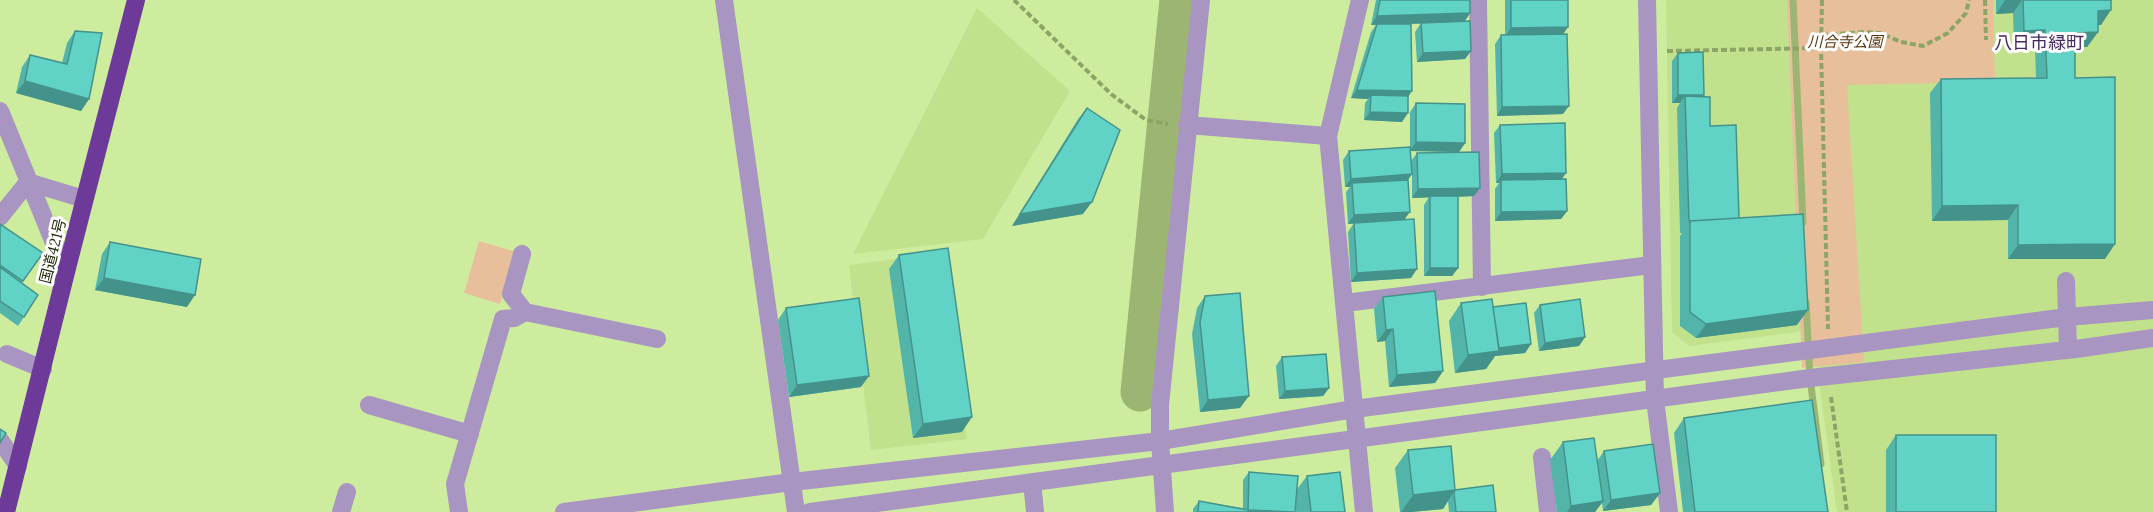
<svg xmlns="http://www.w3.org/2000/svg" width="2153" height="512" font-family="Lora,'Noto Sans JP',serif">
	<rect width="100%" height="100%" fill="#ceec9e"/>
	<path fill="#c1e18c" d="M1666,0H2153V512H1837L1812,330L1689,346L1672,332Z
		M977,8L1070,91L983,239L853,254Z
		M942,253L967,439L871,450L849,265Z"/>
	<path fill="#e7c09b" d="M1787,0H1993L1995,82L1847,85L1864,362L1802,368Z
		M479,241L516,252L500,304L464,293Z"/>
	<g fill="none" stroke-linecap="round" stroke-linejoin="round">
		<path stroke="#9db573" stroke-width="7" d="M1793,0L1803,222
			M1806,302L1810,378L1821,464"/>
		<path stroke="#9db573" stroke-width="39" d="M1140,392L1179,0"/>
		<path stroke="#8da467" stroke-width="4" stroke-dasharray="6 3" stroke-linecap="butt" d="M1014,0L1111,94L1146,120L1168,124
			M1822,0L1821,48L1828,329
			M1985,0L1986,40
			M1822,35L1864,32L1880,33L1901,42L1923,46L1948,33L1966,13L1969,0
			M1667,51L1821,48
			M1831,397L1847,512"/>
		<path stroke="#a995c2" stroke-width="18" d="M724,0L796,512
			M1360,0L1328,136L1364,512
			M1478,0L1482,287
			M1647,0L1655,399L1669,512
			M0,111L66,272
			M1187,125L1328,136
			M28,182L84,199
			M0,217L28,182
			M2066,281L2068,350
			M1345,303L1651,265
			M525,312L657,339
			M7,354L43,369
			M369,405L470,434
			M0,440L18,466
			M1542,457L1548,512
			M1032,482L1035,512
			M341,512L347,492
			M459,512L455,484L503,319L514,318L525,312L511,294L522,254
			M564,512L792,482L1160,441L1354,409L2067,317L2153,310
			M810,512L1810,378L2076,349L2153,338
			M1165,512L1160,441V405L1201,0"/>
		<path stroke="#6d3a9a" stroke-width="18" d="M6,512L66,272L136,0"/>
	</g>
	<path fill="#53b5aa" d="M1376,0H1470V13L1465,21L1471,51L1465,59L1417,62L1415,32L1421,23H1436L1406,24L1408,97L1402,122L1364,120L1365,103L1368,99L1351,98L1371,32L1376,25H1371Z
		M1505,0H1568L1563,34V114L1497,116L1495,44L1501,35H1505Z
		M1996,0H2111L2101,25H2098V32L2087,47H2075V78L2105,259H2008V220L1932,221L1930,93L1941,79L2036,78L2035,45L2014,46L2013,13L1996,14Z
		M75,31L89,99L81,111L16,93L22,67L30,55L62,63L67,43Z
		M1678,53L1704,95L1703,97L1710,126L1739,218L1797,325L1696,338L1680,326V236L1682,233H1680L1677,108L1680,103H1672V61Z
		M1416,103L1465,143L1459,152L1410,151L1411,171V161L1417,153L1474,196L1458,197V268L1452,276H1424V205L1429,197L1412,198V174L1407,180L1405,220L1411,278L1351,282L1348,232L1354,223L1368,222L1348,224L1346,192L1350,187H1345L1343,160L1349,151L1410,149V112Z
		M1087,108L1083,214L1012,226L1078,119Z
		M1500,125L1566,173L1561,180L1567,211L1561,219L1495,221V189L1499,183H1496L1494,133Z
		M0,224L43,253L22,283L24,317L18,326L0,313Z
		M110,242L187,307L95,290L102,254Z
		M899,255L962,432L913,438L889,269Z
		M1205,296L1240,408L1200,412L1192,334L1197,308Z
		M1383,297L1443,371L1435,383L1389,387L1385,341L1377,342L1374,309Z
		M1461,303L1493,307L1531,344L1525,353L1495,356L1486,369L1455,373L1449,321Z
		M1540,305L1585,337L1579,346L1539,351L1534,313Z
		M786,308L861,387L789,397L778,320Z
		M1282,357L1329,388L1323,396L1279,399L1276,366Z
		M1684,418L1828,512H1683L1674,433Z
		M1896,435L1996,512H1886V450Z
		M1563,442L1597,461L1604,451L1660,493L1651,505L1603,511L1602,503L1595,512H1557L1550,460Z
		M1408,450L1455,490L1496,512H1449L1448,501L1443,509L1411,512H1400L1395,468Z
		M1249,472L1297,489L1307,476L1345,512H1296L1295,508V512H1193V509L1199,501L1243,508V480Z"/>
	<path fill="#44938b" d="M2005,0H2022L2013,13L1996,14Z
		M2111,10L2101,25H2087L2098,11Z
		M1470,13L1464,22L1371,25L1377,16Z
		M1568,27L1562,36L1505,37L1511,28Z
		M2045,30L2035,45L2014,46L2024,31Z
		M2098,32L2087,47L2064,48L2075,33Z
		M1471,51L1465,59L1417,62L1423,53Z
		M25,81L89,99L81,111L16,93Z
		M1357,90L1412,91L1406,100L1371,95L1368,99L1351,98Z
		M1678,95H1704L1698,103L1685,96L1680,103H1672Z
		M1569,106L1563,114L1497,116L1502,107Z
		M1370,112L1408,113L1402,122L1364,120Z
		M1416,142L1465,143L1459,152L1410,151Z
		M1566,173L1560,181L1501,180L1499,183H1496L1502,174Z
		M1412,174L1406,183H1352L1350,187H1345L1351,179Z
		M1480,188L1474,196L1412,198L1418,189Z
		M1092,202L1083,214L1012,226L1020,214Z
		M2018,205L2008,220L1932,221L1942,206Z
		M1567,211L1561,219L1495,221L1501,212Z
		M1410,212L1404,220L1348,224L1354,215Z
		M2115,244L2105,259H2008L2018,245Z
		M1430,268H1458L1452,276H1424Z
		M1417,269L1411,278L1351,282L1357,273Z
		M104,278L195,295L187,307L95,290Z
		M1808,310L1797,325L1696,338L1706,324Z
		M1393,329L1385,341L1377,342L1386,330Z
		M1585,337L1579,346L1539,351L1545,343Z
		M1531,344L1525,353L1495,356L1486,369L1455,373L1468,355L1495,349Z
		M1443,371L1435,383L1389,387L1397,375Z
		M869,376L861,387L789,397L797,385Z
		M1329,388L1323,396L1279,399L1285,391Z
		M1249,396L1240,408L1200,412L1208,400Z
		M972,417L962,432L913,438L923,424Z
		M1455,490L1443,509L1411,512H1401L1413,495Z
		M1660,493L1651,505L1603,511L1611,500Z
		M1603,501L1595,512H1567L1571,506Z
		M1248,510L1295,512H1246Z"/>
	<path fill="#61d2c6" stroke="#44938b" stroke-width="1.5" d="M1380,0H1470V13L1377,16Z
		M1511,0H1568V27L1511,28Z
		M2023,0H2111V10L2098,11V32L2075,33V78L2115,77V244L2018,245V205L1942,206L1941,79L2047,78L2045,30L2024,31Z
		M1470,21L1471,51L1423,53L1421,23Z
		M1377,24H1411L1412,91L1357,90Z
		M75,31L102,33L89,99L25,81L30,55L67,64Z
		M1567,34L1569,106L1502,107L1501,35Z
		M1703,52L1704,95H1678V53Z
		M1371,95L1408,96V113L1370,112Z
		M1685,96L1710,97V126L1736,125L1739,218L1689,221Z
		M1416,103L1465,104V143L1416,142Z
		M1087,108L1120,130L1092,202L1020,214Z
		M1565,123L1566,173L1502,174L1500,125Z
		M1410,147L1412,174L1351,179L1349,151Z
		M1479,152L1480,188L1418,189L1417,153Z
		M1566,179L1567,211L1501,212V180Z
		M1408,180L1410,212L1354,215L1352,183Z
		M1430,196H1458V268H1430Z
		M1803,214L1808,310L1706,324L1690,312V221Z
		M1414,219L1417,269L1357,273L1354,223Z
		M0,224L43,253L23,281L0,265Z
		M110,242L201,259L195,295L104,278Z
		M948,248L972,417L923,424L899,255Z
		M0,267L38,295L24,317L0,301Z
		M1435,291L1443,371L1397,375L1393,329L1386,330L1383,297Z
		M1240,293L1249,396L1208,400L1200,322L1205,296Z
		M859,298L869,376L797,385L786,308Z
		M1492,299L1499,351L1468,355L1461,303Z
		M1580,299L1585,337L1545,343L1540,305Z
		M1526,303L1531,344L1499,348L1493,307Z
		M1326,354L1329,388L1285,391L1282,357Z
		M1812,400L1828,512H1695L1684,418Z
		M0,429L6,433L0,443Z
		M1896,435H1996V512H1896Z
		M1594,438L1603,501L1571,506L1563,442Z
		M1653,444L1660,493L1611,500L1604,451Z
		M1451,446L1455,490L1413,495L1408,450Z
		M1249,472L1298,476L1295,512L1248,510Z
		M1340,472L1345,512H1311L1307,476Z
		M1493,485L1496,512H1456L1454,493L1455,490Z
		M1199,501L1248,510V512H1198Z"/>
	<g text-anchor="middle" stroke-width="6" stroke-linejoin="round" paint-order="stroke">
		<g font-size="15" font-style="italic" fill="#5a360c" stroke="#fff">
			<text x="1845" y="47">川合寺公園</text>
		</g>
		<g font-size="15" fill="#1b2506" stroke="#fff">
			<text transform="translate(53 251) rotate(-76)" y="5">国道421号</text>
		</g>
		<g font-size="18" fill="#462862" stroke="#fff">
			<text x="2039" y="49">八日市緑町</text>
		</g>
	</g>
</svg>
